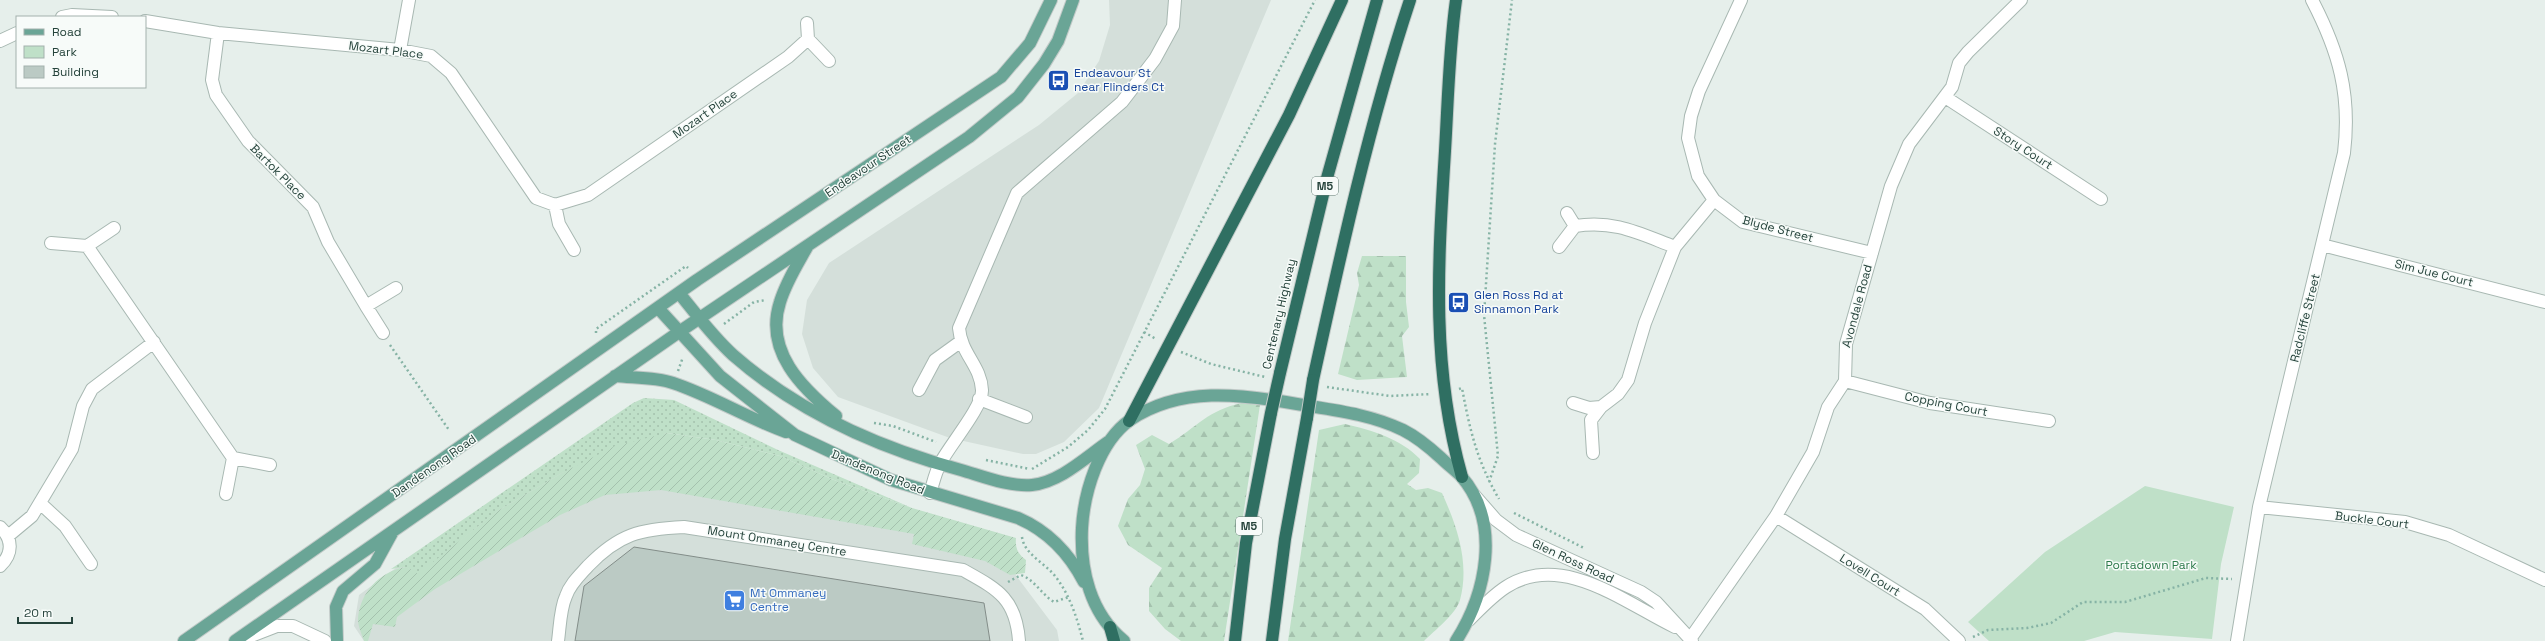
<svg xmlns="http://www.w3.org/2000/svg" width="2545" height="641" font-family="'Space Grotesk',sans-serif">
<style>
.built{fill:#d4dfda}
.grass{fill:url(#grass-dots)}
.forest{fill:url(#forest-firs)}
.park{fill:#bfe0c8}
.garden{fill:url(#garden-furrows)}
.building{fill:#bbcac4;stroke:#838d89}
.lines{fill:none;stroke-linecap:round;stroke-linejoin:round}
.minor-casing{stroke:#a8b8b2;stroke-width:14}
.major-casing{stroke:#c2cac8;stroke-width:14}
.highway-casing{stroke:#c2cac8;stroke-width:14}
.path{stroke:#86b3a5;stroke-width:2.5;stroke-dasharray:2 3;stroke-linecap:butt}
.minor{stroke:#fff;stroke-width:12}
.major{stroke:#6aa596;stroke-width:12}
.highway{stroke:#2f6f62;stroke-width:12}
.highway-bridge-casing{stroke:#c2cac8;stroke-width:14;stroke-linecap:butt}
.highway-bridge{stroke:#2f6f62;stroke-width:12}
.labels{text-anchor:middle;stroke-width:3;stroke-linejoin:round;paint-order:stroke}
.shield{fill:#f7fbf9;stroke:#637a73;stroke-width:1}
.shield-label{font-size:11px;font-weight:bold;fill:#24423a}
.street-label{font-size:12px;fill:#24423a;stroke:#f7fbf9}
.transit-label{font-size:12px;fill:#164399;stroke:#f7fbf9;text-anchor:start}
.park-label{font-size:12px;fill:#2d7a4b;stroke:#f7fbf9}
.shop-label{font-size:12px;fill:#366cbe;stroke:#f7fbf9;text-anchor:start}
</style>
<defs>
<pattern id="grass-dots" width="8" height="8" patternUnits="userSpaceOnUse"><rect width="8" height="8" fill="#bfe0c8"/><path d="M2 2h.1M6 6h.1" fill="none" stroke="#a4c1ad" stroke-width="1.8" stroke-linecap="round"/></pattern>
<pattern id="forest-firs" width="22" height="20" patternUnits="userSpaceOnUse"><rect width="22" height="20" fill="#bfe0c8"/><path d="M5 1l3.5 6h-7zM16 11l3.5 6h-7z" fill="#a4c1ad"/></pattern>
<pattern id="garden-furrows" width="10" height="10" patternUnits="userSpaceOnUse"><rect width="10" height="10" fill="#bfe0c8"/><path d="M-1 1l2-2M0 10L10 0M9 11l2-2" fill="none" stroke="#a4c1ad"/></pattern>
</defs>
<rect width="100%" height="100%" fill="#e6efeb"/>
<path class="built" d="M1109,0H1271L1099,408L1064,442L1036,454H1023L950,438L838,397L813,368L802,334L807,300L829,263L1039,125L1078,93L1099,61L1110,25Z
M592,434L996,549L1057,630L1059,641H364L354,626L359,595L437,538Z"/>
<path class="grass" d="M644,398L674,400L778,450L912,508L834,480L780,456L716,440L667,433L562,473L496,512L418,575L406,567L391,569L633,403Z"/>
<path class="forest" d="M1362,256H1406V302L1409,327L1402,336L1407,377L1357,380L1338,374L1359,285L1357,273Z
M1242,403L1260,405L1224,641H1181L1165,629L1149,611V588L1162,568L1128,545L1118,526L1128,499L1140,485L1145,469L1136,445L1152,435L1169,444C1197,427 1208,410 1242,403Z
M1345,424C1372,430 1401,439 1420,459L1419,473L1407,484L1416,490L1428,488L1442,493C1457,526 1470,563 1460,600C1456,614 1434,631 1424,641H1288L1319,430Z"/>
<path class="park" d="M2145,486L2234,507L2221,564L2212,639L2115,632L2084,641H1989L1968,622L2045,552Z"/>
<path class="garden" d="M667,433L716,440L780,456L834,480L912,508L1016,538C1015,548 1018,554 1026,560L1025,573L1010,575L985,561L912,544L914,534L661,490L605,495L560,515L435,589L397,617L395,627L373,624L368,641H364C362,635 358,626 358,620C359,593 380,571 406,567L418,574L496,512L562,473L615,446Z"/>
<path class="building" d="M634,547L984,603L990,641H575L584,586Z"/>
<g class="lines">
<defs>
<path id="minor" d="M1741,0L1699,91L1691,116L1688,138L1698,176L1714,200L1743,222L1872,253
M62,17L72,15L112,17
M145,21L218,33L400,50L431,56L451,73L536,198L555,205L588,195L788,57L808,39
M807,23L808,39L829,61
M218,33L212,80L216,95L248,141L313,207L328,242L366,306
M0,41L17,33
M400,50L409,0
M1945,97L2101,199
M555,205L559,224L574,250
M1567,213L1575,226
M51,243L87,246L114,228
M2322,245L2545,302
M87,246L233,458
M1559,247L1575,226C1615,220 1638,233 1675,247
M383,333L366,306L396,288
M1845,381L1930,403L2049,421
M919,390L935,360L960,342
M979,399L1026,417
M1573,403L1589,408L1601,407L1618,394L1628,380L1645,323L1675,247L1714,200
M1593,453L1591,420L1601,407
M930,493C933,484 935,473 940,464C948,447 983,407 982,390C981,366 961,354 959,328L1017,193L1122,102L1155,59L1173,26L1175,0
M226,494L233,458L270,465
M1475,496L1496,520L1516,535L1641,592L1656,602L1692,641
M40,503L65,526L91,564
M2259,507L2405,522L2449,535L2545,580
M1776,516L1925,609L1959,641
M0,527C13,539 13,554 0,566
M8,536L32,516L72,449L83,406L92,389L154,342
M1469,620C1481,608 1492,596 1506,587C1562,551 1625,603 1675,627
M1690,639L1776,516L1813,452L1828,407L1845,381L1846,344L1891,186L1909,144L1952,87L1959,63L1968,52L2021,0
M238,641L277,626H293L325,641
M558,641C560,627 560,609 566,596C570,584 580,575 588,566C619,534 640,529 684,527L963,570C997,589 1016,598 1019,641
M2237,641L2259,507L2344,153C2351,94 2339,52 2312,0"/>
<path id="major" d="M807,247C797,265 786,282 780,302C764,351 802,388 836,416
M679,293C696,314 713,337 733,355C797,411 879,448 961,470C982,476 1009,487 1032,485C1060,482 1085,458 1108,442
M658,308L720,376L795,435L891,480L1018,518C1048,531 1069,553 1084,582
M615,376C635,378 655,377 673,383C712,396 747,418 786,432
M184,641L697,280L1001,77L1030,43L1051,0
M235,641L679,332L969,137L1018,97L1044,64L1058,41L1073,0
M337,641L336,607L343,591L375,564L392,533
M1124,641C1090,613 1080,570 1082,528C1084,492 1099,442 1130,420C1180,386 1241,394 1297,404C1333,410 1370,414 1403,430C1417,437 1429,447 1441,458C1447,464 1455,470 1461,476C1502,523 1486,594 1456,641"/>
<path id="highway" d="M1456,0C1449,50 1448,101 1445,151C1438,264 1431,367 1462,477
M1280,373L1327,178L1377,0
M1313,380C1341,252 1369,124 1410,0
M1129,421L1289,115L1342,0
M1110,627L1114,641
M1235,641L1246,543L1271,413
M1272,641L1285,539L1307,418"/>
</defs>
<use href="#minor" class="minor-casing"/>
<use href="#major" class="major-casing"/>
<use href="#highway" class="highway-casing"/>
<path class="path" d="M724,324L754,302L766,300
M1144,332L1156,339
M596,333V329L686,266L688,268
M390,345L449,430
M1181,352L1211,364L1265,377
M678,371L683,357
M1327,387L1390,396L1431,394
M1459,389L1462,388C1470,431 1477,461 1499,499
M874,423L893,426L936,442
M986,460L1030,469
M1032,469L1068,447L1088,430L1105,409L1315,0
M1489,482L1498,456L1484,315L1495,144L1512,0
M1514,513L1584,548
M1022,537C1024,554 1045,563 1055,576C1070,595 1077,618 1083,641
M1008,582L1021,575C1035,580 1041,594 1054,602L1069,597
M1973,637L1988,630L2027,628L2051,623L2083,602H2125L2206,578L2232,579"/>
<use href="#minor" class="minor"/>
<use href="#major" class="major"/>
<use href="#highway" class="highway"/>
<defs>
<path id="highway-bridge" d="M1271,413L1280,373
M1307,418L1313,380"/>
</defs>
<use href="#highway-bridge" class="highway-bridge-casing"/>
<use href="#highway-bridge" class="highway-bridge"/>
</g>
<defs>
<symbol id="bus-square" viewBox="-11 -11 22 22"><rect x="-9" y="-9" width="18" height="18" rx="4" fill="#1a4fb4" stroke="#f7fbf9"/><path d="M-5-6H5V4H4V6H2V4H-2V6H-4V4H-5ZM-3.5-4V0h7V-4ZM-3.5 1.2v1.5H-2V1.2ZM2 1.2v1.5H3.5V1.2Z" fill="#fff"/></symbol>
<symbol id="supermarket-square" viewBox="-11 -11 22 22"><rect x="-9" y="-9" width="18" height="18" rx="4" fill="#3f7fe0" stroke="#f7fbf9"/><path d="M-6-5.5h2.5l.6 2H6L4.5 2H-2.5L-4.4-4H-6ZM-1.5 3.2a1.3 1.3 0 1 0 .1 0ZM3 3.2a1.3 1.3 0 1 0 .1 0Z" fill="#fff"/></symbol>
</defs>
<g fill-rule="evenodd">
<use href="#bus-square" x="1046" y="68" width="25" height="25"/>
<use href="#bus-square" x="1446" y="290" width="25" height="25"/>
<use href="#supermarket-square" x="722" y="588" width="25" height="25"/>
</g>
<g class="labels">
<g class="shield">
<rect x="1312" y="177" width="26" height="18" rx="3"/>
<rect x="1236" y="517" width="26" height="18" rx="3"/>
</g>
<g class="shield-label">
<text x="1325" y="190">M5</text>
<text x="1249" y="530">M5</text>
</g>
<g class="street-label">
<text transform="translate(386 50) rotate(7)" y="4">Mozart Place</text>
<text transform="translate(705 114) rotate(-35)" y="4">Mozart Place</text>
<text transform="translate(2023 148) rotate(33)" y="4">Story Court</text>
<text transform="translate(868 166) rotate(-34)" y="4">Endeavour Street</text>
<text transform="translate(278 172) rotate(45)" y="4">Bartok Place</text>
<text transform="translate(1778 229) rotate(15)" y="4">Blyde Street</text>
<text transform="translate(2434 273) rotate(14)" y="4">Sim Jue Court</text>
<text transform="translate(1857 306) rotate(-75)" y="4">Avondale Road</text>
<text transform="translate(1279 314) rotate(-77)" y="4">Centenary Highway</text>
<text transform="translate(2305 318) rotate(-76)" y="4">Radcliffe Street</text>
<text transform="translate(1946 404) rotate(11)" y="4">Copping Court</text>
<text transform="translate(434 466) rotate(-35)" y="4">Dandenong Road</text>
<text transform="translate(878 472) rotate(22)" y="4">Dandenong Road</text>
<text transform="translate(2372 520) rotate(7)" y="4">Buckle Court</text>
<text transform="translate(777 541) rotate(9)" y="4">Mount Ommaney Centre</text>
<text transform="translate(1573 561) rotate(25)" y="4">Glen Ross Road</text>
<text transform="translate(1870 575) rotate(32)" y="4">Lovell Court</text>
</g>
<g class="transit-label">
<text x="1074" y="77">Endeavour St<tspan x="1074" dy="14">near Flinders Ct</tspan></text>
<text x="1474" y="299">Glen Ross Rd at<tspan x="1474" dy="14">Sinnamon Park</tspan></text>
</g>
<g class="park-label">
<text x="2151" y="569">Portadown Park</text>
</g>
<g class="shop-label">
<text x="750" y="597">Mt Ommaney<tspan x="750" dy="14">Centre</tspan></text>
</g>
</g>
<rect x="16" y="16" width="130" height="72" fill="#f7fbf9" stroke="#a3b1ad"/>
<rect x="24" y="29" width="20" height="6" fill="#6aa596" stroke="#a3b1ad"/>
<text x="52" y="36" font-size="12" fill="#24423a">Road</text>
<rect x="24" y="46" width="20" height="12" fill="#bfe0c8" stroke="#a3b1ad"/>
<text x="52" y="56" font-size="12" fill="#24423a">Park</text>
<rect x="24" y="66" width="20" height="12" fill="#bbcac4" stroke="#a3b1ad"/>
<text x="52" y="76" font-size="12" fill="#24423a">Building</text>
<path d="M18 617v6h54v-6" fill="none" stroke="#24423a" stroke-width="2"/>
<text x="24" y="617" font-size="12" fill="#24423a" stroke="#f7fbf9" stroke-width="3" paint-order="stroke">20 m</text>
</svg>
